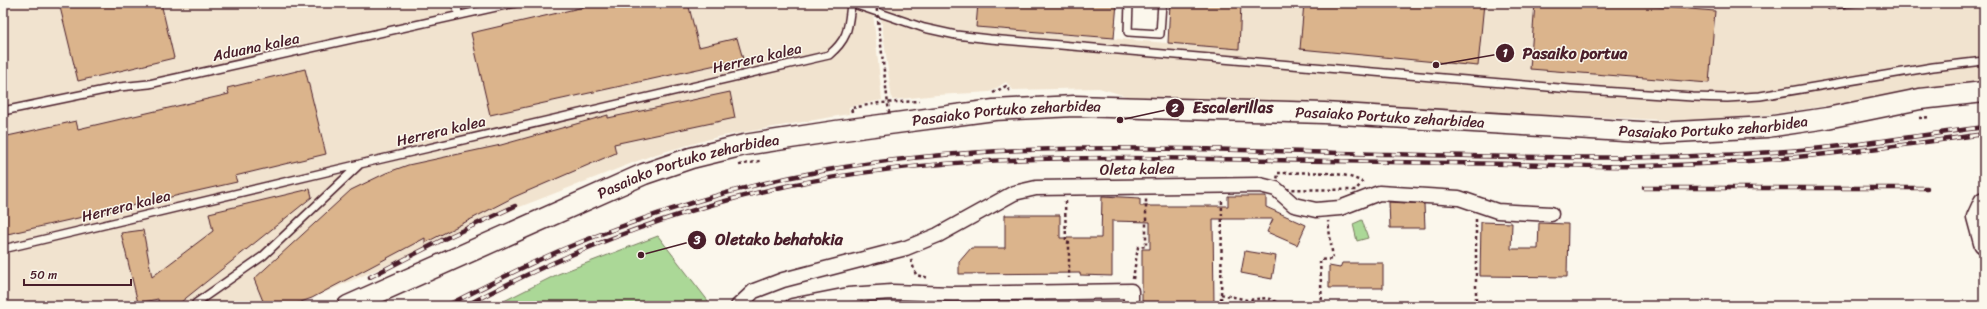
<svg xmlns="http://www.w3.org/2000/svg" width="1987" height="309" font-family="Sriracha,sans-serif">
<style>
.built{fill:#f1e3cf}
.green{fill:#abd897;stroke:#7a7c61}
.building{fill:#dbb48c;stroke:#4a1f2b}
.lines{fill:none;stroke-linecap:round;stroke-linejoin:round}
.lane-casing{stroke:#4a1f2b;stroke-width:10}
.street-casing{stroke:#4a1f2b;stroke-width:17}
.secondary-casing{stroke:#4a1f2b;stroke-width:23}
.path{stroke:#4a1f2b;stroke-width:2.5;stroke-dasharray:3 3;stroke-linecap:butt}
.lane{stroke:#fbf7ec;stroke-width:7}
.street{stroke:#fbf7ec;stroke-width:14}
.secondary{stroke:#fbf7ec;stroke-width:20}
.rail-casing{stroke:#4a1f2b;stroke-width:4.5}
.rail{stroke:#fbf7ec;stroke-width:3;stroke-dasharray:9;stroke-linecap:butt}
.path-bridge{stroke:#4a1f2b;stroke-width:2.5;stroke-dasharray:3 3;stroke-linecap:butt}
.labels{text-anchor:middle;stroke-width:3;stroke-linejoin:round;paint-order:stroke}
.street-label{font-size:15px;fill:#4a1f2b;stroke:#fbf7ec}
.leader{fill:none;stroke:#4a1f2b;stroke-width:1.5}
.callout-dot{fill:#4a1f2b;stroke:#fbf7ec;stroke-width:1.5}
.mark-label{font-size:12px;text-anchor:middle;font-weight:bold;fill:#fff}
.callout-label{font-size:16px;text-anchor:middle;font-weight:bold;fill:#4a1f2b;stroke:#fbf7ec;stroke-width:3;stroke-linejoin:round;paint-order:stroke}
</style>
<rect width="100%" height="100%" fill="#fbf7ec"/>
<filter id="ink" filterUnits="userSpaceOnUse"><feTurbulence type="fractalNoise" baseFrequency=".025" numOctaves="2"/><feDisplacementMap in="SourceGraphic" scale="8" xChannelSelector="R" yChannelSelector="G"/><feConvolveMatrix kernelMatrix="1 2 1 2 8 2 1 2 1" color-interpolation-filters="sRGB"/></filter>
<g filter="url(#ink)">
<path class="built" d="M3,3H872L882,100L849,107V114L717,137L653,155L517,208L312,298L265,306L263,301L247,306H3Z
M879,3H978L976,27L1239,49L1241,3H1984V82L1773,114L1691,121L1133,98L1099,88L1013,90L1006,82L990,92L937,95L892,100Z"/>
<path class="green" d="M1362,220L1368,238L1357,241L1353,224Z
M658,236L712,306H494L558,274Z"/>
<path class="building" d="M59,3H161L174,58L78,81Z
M601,3H688L699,47L737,38L743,59L490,115L471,33Z
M978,3H1117L1114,38L976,27Z
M1170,3H1241L1239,49L1168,43Z
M1304,3H1484L1478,66L1300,49Z
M1535,3H1611L1715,11L1709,83L1530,69Z
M305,69L326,154L235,176L237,182L3,235V137L76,121L78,129L229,94L227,88Z
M730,92L735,118L614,144L616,153L514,197L425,243V238L312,298L290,306H265L254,279L351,190L386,173L408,165L501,145L608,115V118Z
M310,189L312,197L176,306H159L158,299L138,303L121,233L143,230L152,277L213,231L209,213Z
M1102,196L1140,198V206H1228V196H1266V207L1306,225L1297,245L1267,232L1273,219H1213L1214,306H1142V249H1150V222L1112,221V276L1080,275V273L959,274V262L971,248H1005V215H1060V238H1101Z
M1389,202L1424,204L1425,228H1390Z
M1481,222L1512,223L1511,249H1538L1539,223L1568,224L1567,277L1480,276Z
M1245,251L1276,256L1272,279L1241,273Z
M1342,263H1383V288H1329V266L1340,268Z"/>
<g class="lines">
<defs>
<path id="lane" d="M457,3L458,15
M851,3L924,28L956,35L990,39L1571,89L1693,97L1727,98L1760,96L1933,67L1984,61
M1129,3L1128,32L1160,34L1162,3
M3,111L119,87L149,84L515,3
M3,249L360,164L829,55C849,38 848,28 851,4L849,3
M196,303L263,256L360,164"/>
<path id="street" d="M738,306L754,291L783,280L906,248L938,235L1014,193L1036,188L1260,185L1276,189L1294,205L1316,210L1340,208L1379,193L1459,198L1497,211L1551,214
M792,306L848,295L892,292L953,294L1131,291V306"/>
<g id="secondary">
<path d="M1984,202L1977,217L1984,243"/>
<path id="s1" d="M348,306L644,174L691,158L744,145L836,131L994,110L1074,106L1324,113L1658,133L1767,127L1827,118L1920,99L1984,92"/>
</g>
</defs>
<use href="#lane" class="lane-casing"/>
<use href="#street" class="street-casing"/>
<use href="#secondary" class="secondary-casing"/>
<path class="path" d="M993,93L1006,86L1011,93
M852,112L851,108L880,103L919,101
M1919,118L1930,117
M739,165L760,161
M1278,173C1304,173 1339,169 1362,182L1356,190L1276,189Z
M1065,201L1066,242L1069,243V278
M911,260L916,275L929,278
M1133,279L1138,247L1146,246V199
M1221,294L1247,300L1267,298L1285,306
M1221,306L1222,198
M1322,306L1320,260L1333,259L1328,221
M1476,306V219"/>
<use href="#lane" class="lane"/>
<use href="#street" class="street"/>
<use href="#secondary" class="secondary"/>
<defs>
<path id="rail" d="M1829,8L1871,3
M1644,188H1927
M370,277L444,239L515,206
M446,306C486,286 525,265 566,248C649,214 734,187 822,171C1008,137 1200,150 1388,154C1516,157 1645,161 1773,152C1844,148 1914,136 1984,127
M465,306C567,251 678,209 791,185C929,157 1069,156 1209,159C1310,160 1411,163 1512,164C1556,165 1600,167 1644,166C1758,164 1871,150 1984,134"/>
</defs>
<use href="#rail" class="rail-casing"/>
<use href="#rail" class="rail"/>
<path class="path-bridge" d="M876,3L889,113"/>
</g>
</g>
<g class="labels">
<g class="street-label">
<text transform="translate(256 47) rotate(-12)" y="5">Aduana kalea</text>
<text transform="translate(757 58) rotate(-13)" y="5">Herrera kalea</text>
<text dy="5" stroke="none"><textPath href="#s1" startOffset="693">Pasaiako Portuko zeharbidea</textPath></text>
<text dy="5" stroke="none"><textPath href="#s1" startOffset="1077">Pasaiako Portuko zeharbidea</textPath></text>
<text dy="5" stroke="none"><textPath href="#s1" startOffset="1401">Pasaiako Portuko zeharbidea</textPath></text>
<text transform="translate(441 131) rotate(-13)" y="5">Herrera kalea</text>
<text dy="5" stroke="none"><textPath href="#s1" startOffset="369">Pasaiako Portuko zeharbidea</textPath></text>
<text transform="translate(1137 169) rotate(-1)" y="5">Oleta kalea</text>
<text transform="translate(126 206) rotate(-14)" y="5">Herrera kalea</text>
</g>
</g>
<path class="leader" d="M1436 65L1505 53M1120 120L1175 108M641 255L697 240"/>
<g class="callout-dot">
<circle cx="1436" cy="65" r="4"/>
<circle cx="1120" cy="120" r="4"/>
<circle cx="641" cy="255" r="4"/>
<circle cx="1505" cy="53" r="10"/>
<circle cx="1175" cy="108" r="10"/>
<circle cx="697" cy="240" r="10"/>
</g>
<g class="mark-label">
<text x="1505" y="57">1</text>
<text x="1175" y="112">2</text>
<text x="697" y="244">3</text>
</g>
<g class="callout-label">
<text x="1575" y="59">Pasaiko portua</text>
<text x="1233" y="113">Escalerillas</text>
<text x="779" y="245">Oletako behatokia</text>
</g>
<rect width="1987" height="309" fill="none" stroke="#fbf7ec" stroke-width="16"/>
<rect x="8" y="8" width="1971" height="293" fill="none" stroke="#4a1f2b" stroke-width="1.5" filter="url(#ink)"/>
<path d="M24 279v6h107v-6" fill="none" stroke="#4a1f2b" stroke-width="2"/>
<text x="30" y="279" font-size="12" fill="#4a1f2b" stroke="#fbf7ec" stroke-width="3" paint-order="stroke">50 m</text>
</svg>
